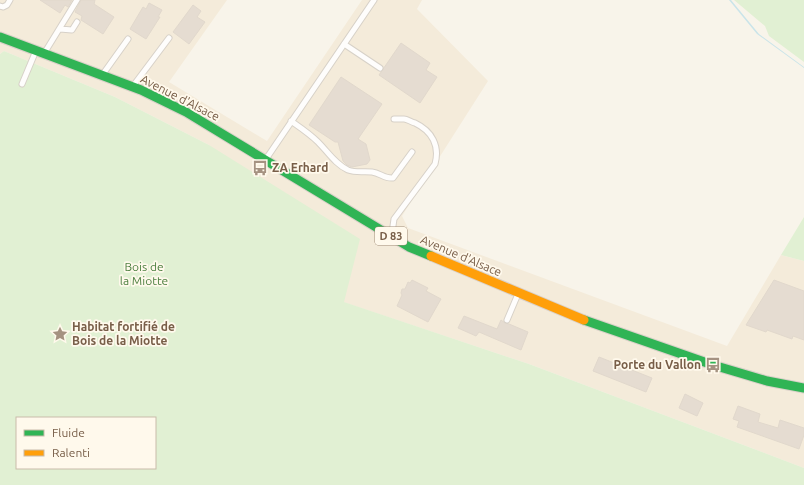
<svg xmlns="http://www.w3.org/2000/svg" width="804" height="485" font-family="Ubuntu,sans-serif">
<style>
.residential{fill:#f4ebda}
.green{fill:#e1f0d3;fill-rule:evenodd}
.water{fill:#cae4e9}
.building{fill:#e5dcd1;stroke:#e1d8cc}
.lines{fill:none;stroke-linecap:round;stroke-linejoin:round}
.lane-casing{stroke:#d7d1c8;stroke-width:7}
.fast-casing{stroke:#dad1c9;stroke-width:11}
.slow-casing{stroke:#dad1c9;stroke-width:11}
.lane{stroke:#fefdfc;stroke-width:5}
.fast{stroke:#30b455;stroke-width:9}
.slow{stroke:#ff9f0a;stroke-width:9}
.labels{text-anchor:middle;stroke-width:3.5;stroke-linejoin:round;paint-order:stroke}
.shield{fill:#fff9ec;stroke:#a08c79;stroke-width:1}
.shield-label{font-size:11px;font-weight:bold;fill:#785e48}
.street-label{font-size:12px;fill:#785e48;stroke:#fff9ec}
.poi-label{font-size:12px;font-weight:bold;fill:#785e48;stroke:#fff9ec;text-anchor:start}
.park-label{font-size:12px;fill:#4c7f3f;stroke:#fff9ec}
</style>
<rect width="100%" height="100%" fill="#f8f4ea"/>
<path class="residential" d="M0,0H227L169,82L267,141L362,0H422L417,9L488,81L402,216L408,228L727,346L781,255L804,261V468L529,364L343,302L209,145L115,97L4,51L0,54Z"/>
<path class="green" d="M734,0H804V62L769,36L765,26Z
M4,51L115,97L209,145L360,239L344,302L529,364L804,468V485H0V54ZM17,418H155V468H17Z
M804,217V261L781,255Z"/>
<path class="water" d="M729,0H731L759,34L804,67V68L757,34Z"/>
<path class="building" d="M40,0H72L68,7L65,5L60,13Z
M81,0H95L94,4L114,17L103,34L81,20L82,16L75,12Z
M149,3L162,10L158,17H160L146,39L130,29L143,7L146,9Z
M193,5L201,11L197,17L205,22L189,44L173,32Z
M401,43L430,63L426,70L437,77L420,103L379,75Z
M341,77L382,104L358,139L366,144L370,160L367,164L352,167L347,165L343,161L338,142H335L309,125Z
M412,280L428,288L426,291L441,299L428,322L397,306L402,295L401,293L402,289H405L408,282L410,283Z
M774,280L804,291V340L793,336L792,339L767,330L766,332L746,325Z
M464,316L497,329L501,320L505,323L509,324L528,332L521,350L479,332L476,336L458,328Z
M599,357L652,378L646,392L593,371Z
M685,394L703,403L697,416L679,408Z
M738,406L760,414L758,422L778,428L780,420L804,428V435L799,449L737,427L739,421L733,419Z"/>
<g class="lines">
<defs>
<path id="lane" d="M0,6L3,7L7,5L10,0
M60,29L72,30L77,22
M344,44L380,68
M45,52L77,0
M103,74L128,39
M22,84L35,53
M133,86L169,38
M291,121C301,128 310,134 318,142C328,152 335,164 348,170C356,173 364,171 372,172C380,173 385,179 393,178L412,152
M266,159L374,0
M392,233L394,219L435,164C440,146 432,131 415,123C411,122 407,119 404,119C400,119 397,119 394,119
M507,320L518,294"/>
<path id="fast" d="M0,37L141,90L186,112L409,247L431,256
M584,320L713,365L767,381L804,388"/>
<path id="slow" d="M431,256L584,320"/>
</defs>
<use href="#lane" class="lane-casing"/>
<use href="#fast" class="fast-casing"/>
<use href="#slow" class="slow-casing"/>
<use href="#lane" class="lane"/>
<use href="#fast" class="fast"/>
<use href="#slow" class="slow"/>
</g>
<defs>
<symbol id="bus-bare" viewBox="-9 -9 18 18"><path d="M-5-6H5V4H4V6H2V4H-2V6H-4V4H-5ZM-3.5-4V0h7V-4ZM-3.5 1.2v1.5H-2V1.2ZM2 1.2v1.5H3.5V1.2Z" fill="#a59281" stroke="#fff9ec" stroke-width="2.5" paint-order="stroke"/></symbol>
<symbol id="sight-bare" viewBox="-9 -9 18 18"><path d="M0-6L1.8-2.2L6-1.7L2.9 1.2L3.7 5.4L0 3.3L-3.7 5.4L-2.9 1.2L-6-1.7L-1.8-2.2Z" fill="#a59281" stroke="#fff9ec" stroke-width="2.5" paint-order="stroke"/></symbol>
</defs>
<g fill-rule="evenodd">
<use href="#bus-bare" x="249" y="157" width="22" height="22"/>
<use href="#sight-bare" x="49" y="323" width="22" height="22"/>
<use href="#bus-bare" x="702" y="354" width="22" height="22"/>
</g>
<g class="labels">
<rect class="shield" x="375" y="227" width="32" height="18" rx="3"/>
<g class="shield-label">
<text x="391" y="240">D 83</text>
</g>
<g class="street-label">
<text transform="translate(180 98) rotate(27)" y="4">Avenue d'Alsace</text>
<text transform="translate(461 256) rotate(23)" y="4">Avenue d'Alsace</text>
</g>
<g class="poi-label">
<text x="272" y="172">ZA Erhard</text>
<text x="72" y="331">Habitat fortifié de<tspan x="72" dy="14">Bois de la Miotte</tspan></text>
<text x="701" y="369" text-anchor="end">Porte du Vallon</text>
</g>
<g class="park-label">
<text x="144" y="271">Bois de<tspan x="144" dy="14">la Miotte</tspan></text>
</g>
</g>
<rect x="16" y="417" width="140" height="52" fill="#fff9ec" stroke="#c9bbaa"/>
<rect x="24" y="430" width="20" height="6" fill="#30b455" stroke="#c9bbaa"/>
<text x="52" y="437" font-size="12" fill="#785e48">Fluide</text>
<rect x="24" y="450" width="20" height="6" fill="#ff9f0a" stroke="#c9bbaa"/>
<text x="52" y="457" font-size="12" fill="#785e48">Ralenti</text>
</svg>
